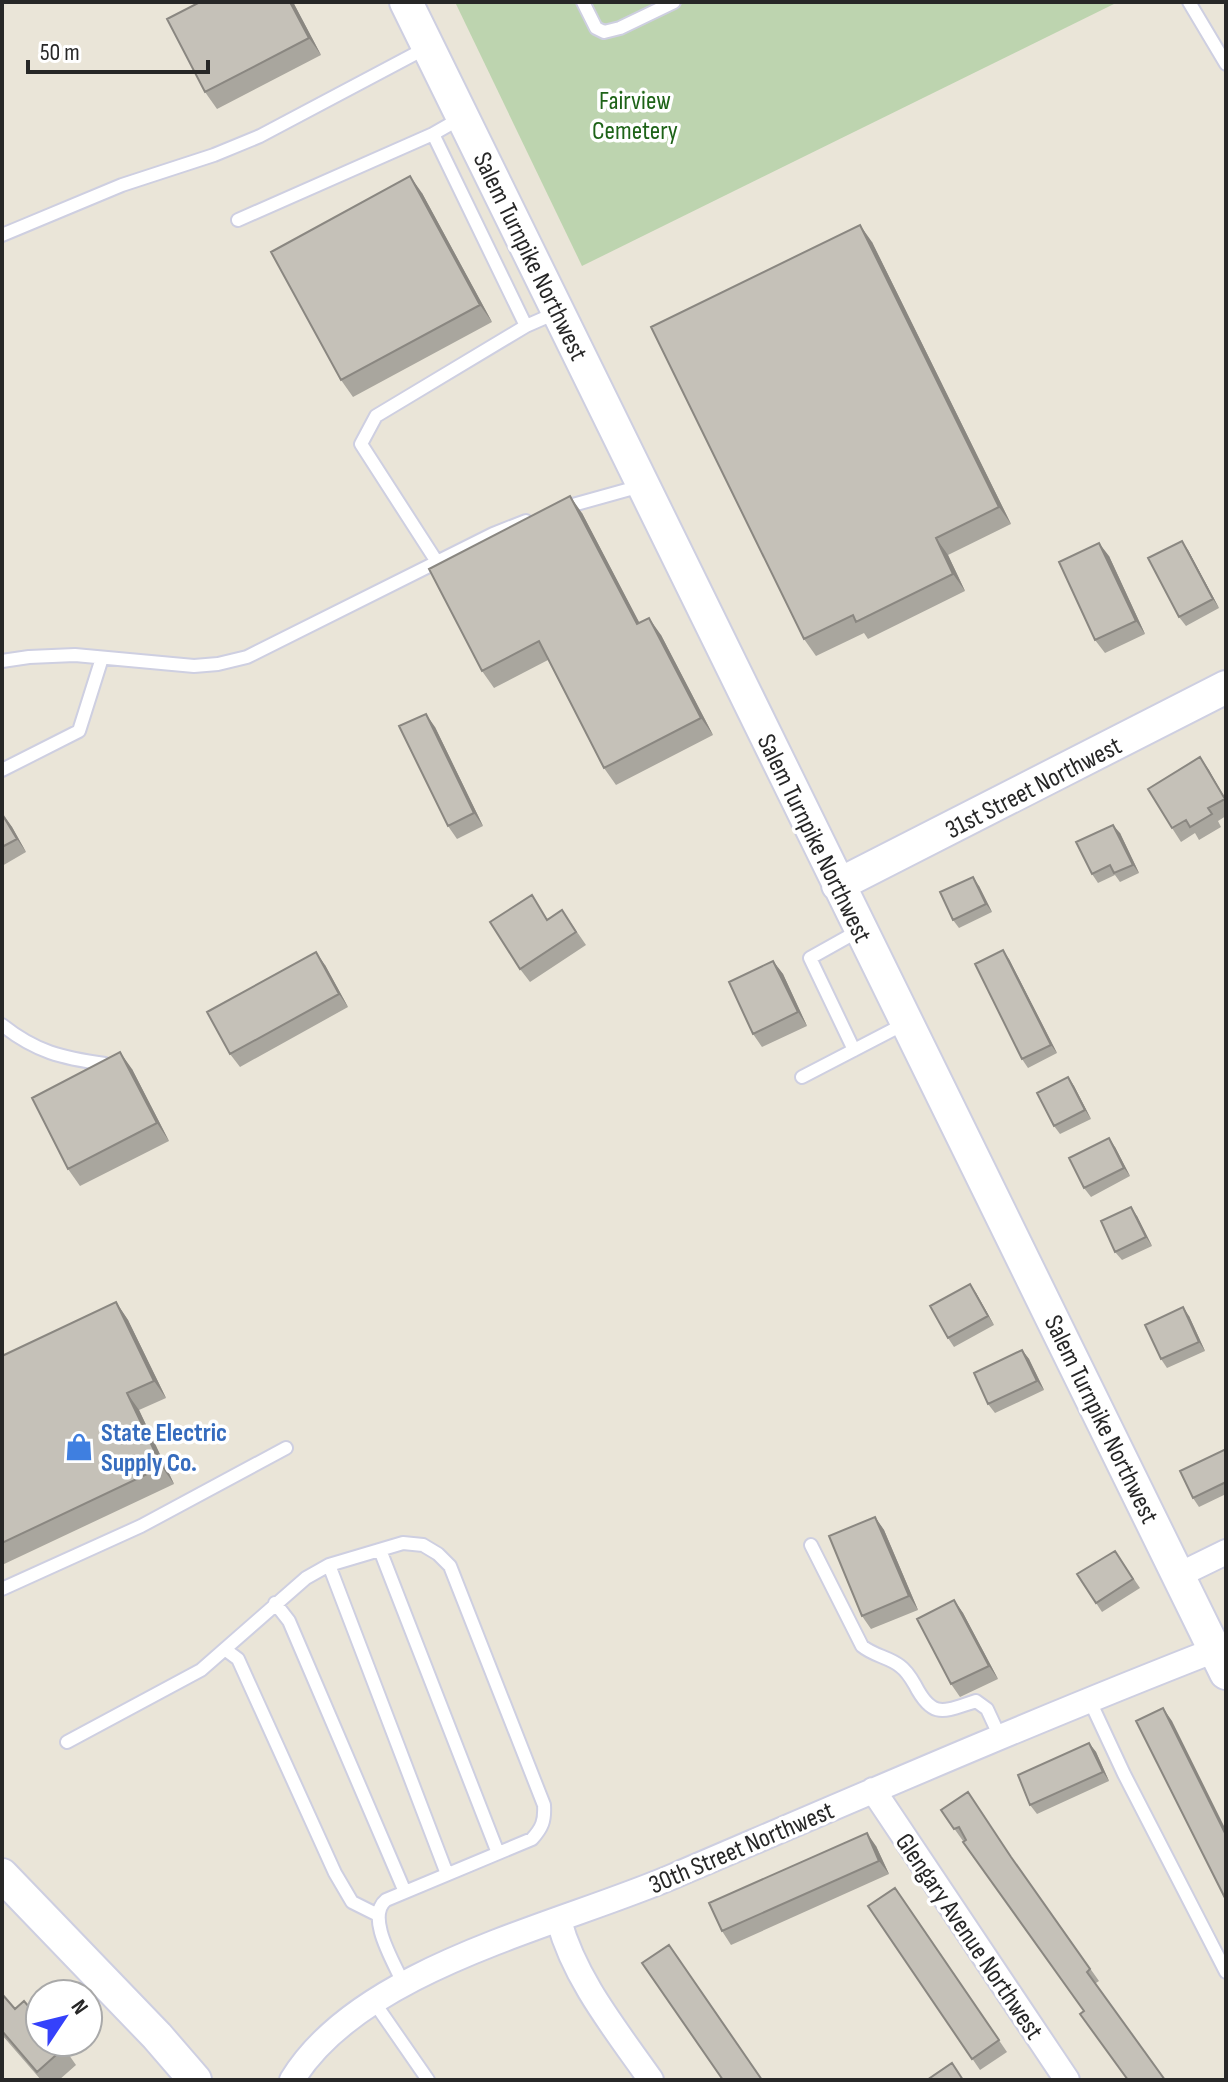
<svg xmlns="http://www.w3.org/2000/svg" width="1228" height="2082" font-family="'Sofia Sans Condensed',sans-serif">
<style>
.cemetery{fill:#bdd4af}
.lines{fill:none;stroke-linecap:round;stroke-linejoin:round}
.lane-casing{stroke:#cecfe1;stroke-width:16}
.street-casing{stroke:#cecfe1;stroke-width:28}
.secondary-casing{stroke:#cecfe1;stroke-width:36}
.lane{stroke:#fff;stroke-width:12}
.street{stroke:#fff;stroke-width:24}
.secondary{stroke:#fff;stroke-width:32}
.wall{fill:#a9a69e}
.shaded-wall{fill:#8a8781}
.building{fill:#c5c1b8;stroke:#8a8781;stroke-width:2}
.labels{text-anchor:middle;stroke-width:7;stroke-linejoin:round;paint-order:stroke}
.park-label{font-size:26px;fill:#1e6318;stroke:#fff}
.street-label{font-size:26px;fill:#272727;stroke:#fff}
.shop-label{font-size:26px;font-weight:bold;fill:#366cbe;stroke:#fff;text-anchor:start}
</style>
<rect width="100%" height="100%" fill="#eae5d8"/>
<path class="cemetery" d="M455,2H1118L582,266Z"/>
<g class="lines">
<defs>
<path id="lane" d="M583,2L596,28L604,32L620,28L674,2
M1189,2L1226,64
M238,220L433,134
M2,235L122,185L214,155L260,136L426,48
M526,326L558,312
M562,508L641,486
M437,562L361,444L376,416L526,326L433,134L461,118
M2,661L29,657L75,655L194,666L218,664L247,657L493,534L526,521
M2,770L79,731L102,658
M860,930L810,958L854,1050L906,1023
M2,1025C36,1052 62,1058 105,1064
M802,1077L854,1050
M811,1545L862,1646C874,1656 889,1657 900,1666C907,1671 911,1678 915,1685C933,1720 944,1711 976,1701L987,1709L1000,1737
M380,1550L498,1853
M329,1565L447,1874
M2,1589L141,1526L286,1448
M275,1603L289,1621L405,1892
M226,1650L238,1659L335,1873L352,1902L376,1914
M1089,1699L1124,1774L1226,1972
M67,1742L201,1670L306,1578L329,1565L403,1543L423,1545L438,1554L450,1566L544,1805C545,1821 542,1828 532,1839L386,1900C365,1917 395,1964 404,1985
M374,2002L428,2080"/>
<path id="street" d="M1179,1575L1226,1552
M873,1790L1067,2080
M559,1921C575,1980 616,2030 651,2080
M292,2080C360,1968 558,1926 674,1876C854,1799 1033,1721 1215,1650"/>
<path id="secondary" d="M406,2L1226,1673
M838,885L1226,687
M2,1875L157,2036L195,2080"/>
</defs>
<use href="#lane" class="lane-casing"/>
<use href="#street" class="street-casing"/>
<use href="#secondary" class="secondary-casing"/>
<use href="#lane" class="lane"/>
<use href="#street" class="street"/>
<use href="#secondary" class="secondary"/>
</g>
<path class="wall" d="M200,2H293L321,55L217,109L205,92Z
M422,193L492,322L353,397L341,380Z
M872,242L1011,524L948,555L965,591L868,639L864,633L816,656L804,639Z
M582,513L639,623L661,635L713,735L616,785L604,768L548,660L494,688L482,671Z
M1188,550L1219,608L1186,626L1179,617Z
M1109,556L1145,634L1105,653L1095,640Z
M435,727L483,826L457,839L448,826Z
M1200,757L1226,799V816L1218,821L1221,827L1199,840L1195,833L1181,842L1172,828Z
M2,814L12,827L26,852L2,866Z
M1120,833L1139,873L1120,882L1115,875L1098,883L1092,874Z
M979,886L992,912L959,928L953,920Z
M562,910L586,945L530,982L520,969L548,919Z
M1009,959L1057,1053L1028,1068L1022,1059Z
M773,961L783,974L807,1026L762,1047L753,1034Z
M325,965L348,1007L240,1067L230,1054Z
M132,1069L169,1141L80,1186L68,1169Z
M1068,1077L1074,1086L1091,1119L1060,1134L1054,1126Z
M1115,1147L1130,1176L1091,1197L1084,1188Z
M1137,1216L1152,1246L1122,1260L1115,1252Z
M976,1293L994,1325L954,1347L948,1338Z
M116,1302L128,1320L166,1398L139,1410L174,1484L2,1565V1356Z
M1189,1316L1205,1351L1167,1368L1161,1359Z
M1022,1350L1029,1359L1044,1390L995,1413L988,1404Z
M1226,1449V1494L1199,1507L1193,1498Z
M875,1517L884,1530L918,1610L871,1629L862,1616Z
M1115,1551L1140,1588L1102,1612L1077,1574Z
M954,1600L963,1613L998,1679L960,1697L951,1684Z
M1089,1743L1096,1752L1109,1781L1037,1814L1030,1805Z
M941,1810L1018,1867L1099,1981L1096,1983L1084,2011L966,1840L963,1841Z
M876,1846L889,1874L731,1945L722,1931Z
M895,1888L1007,2052L980,2070L868,1906Z
M2,1994L15,2009L64,2048L76,2065L59,2080H41L2,2035Z"/>
<path class="shaded-wall" d="M290,2H293L321,55L309,38Z
M410,176L422,193L492,322L480,305Z
M860,225L872,242L1011,524L999,507Z
M570,496L582,513L649,641L637,624Z
M936,538L948,555L965,591L953,574Z
M1182,541L1188,550L1219,608L1213,599Z
M1099,543L1109,556L1145,634L1136,621Z
M649,618L661,635L713,735L701,718Z
M426,714L435,727L483,826L474,813Z
M1200,757L1209,770L1226,801Z
M3,814L12,827L26,852L17,839Z
M1113,825L1120,833L1139,873L1133,865Z
M973,877L979,886L992,912L986,904Z
M1003,950L1009,959L1057,1053L1051,1045Z
M316,952L325,965L348,1007L339,994Z
M773,961L783,974L807,1026L798,1012Z
M120,1052L132,1069L169,1141L157,1123Z
M1068,1077L1074,1086L1091,1119L1085,1110Z
M1109,1138L1115,1147L1130,1176L1124,1168Z
M1131,1207L1137,1216L1152,1246L1146,1237Z
M970,1284L976,1293L994,1325L988,1316Z
M116,1302L128,1320L166,1398L154,1381Z
M1183,1307L1189,1316L1205,1351L1199,1342Z
M1022,1350L1029,1359L1044,1390L1037,1381Z
M127,1393L139,1410L174,1484L162,1467Z
M875,1517L884,1530L918,1610L909,1596Z
M954,1600L963,1613L998,1679L989,1666Z
M1163,1708L1172,1721L1226,1830V1835Z
M1089,1743L1096,1752L1109,1781L1103,1772Z
M867,1833L876,1846L889,1874L879,1861Z"/>
<path class="building" d="M200,2H290L309,38L205,92L167,19Z
M410,176L480,305L341,380L271,252Z
M860,225L999,507L936,538L953,574L856,622L853,615L804,639L651,327Z
M570,496L637,624L649,618L701,718L604,768L539,641L482,671L429,569Z
M1182,541L1213,599L1179,617L1148,558Z
M1099,543L1136,621L1095,640L1059,562Z
M426,714L474,813L448,826L399,726Z
M1200,757L1225,799L1208,808L1212,814L1190,827L1186,820L1172,828L1148,789Z
M2,814L17,839L2,847Z
M1113,825L1133,865L1114,873L1110,865L1092,874L1076,842Z
M973,877L986,904L953,920L940,892Z
M532,895L547,920L562,910L576,932L520,969L490,922Z
M1003,950L1051,1045L1022,1059L975,964Z
M316,952L339,994L230,1054L207,1012Z
M773,961L798,1012L753,1034L729,982Z
M120,1052L157,1123L68,1169L32,1098Z
M1068,1077L1085,1110L1054,1126L1037,1093Z
M1109,1138L1124,1168L1084,1188L1069,1158Z
M1131,1207L1146,1237L1115,1252L1101,1221Z
M970,1284L988,1316L948,1338L930,1306Z
M116,1302L154,1381L127,1393L162,1467L2,1543V1356Z
M1183,1307L1199,1342L1161,1359L1145,1325Z
M1022,1350L1037,1381L988,1404L974,1373Z
M1226,1449V1482L1193,1498L1180,1471Z
M875,1517L909,1596L862,1616L829,1536Z
M1115,1551L1133,1579L1096,1603L1077,1574Z
M954,1600L989,1666L951,1684L917,1619Z
M1163,1708L1226,1835V1900L1136,1721Z
M1089,1743L1103,1772L1030,1805L1018,1775Z
M968,1792L1011,1857L1090,1969L1087,1972L1165,2080H1128L1080,2014L1084,2011L963,1842L966,1840L959,1827L954,1829L941,1810Z
M867,1833L879,1861L722,1931L709,1903Z
M895,1888L999,2040L972,2059L868,1906Z
M669,1945L762,2080H723L642,1963Z
M2,1994L15,2009L24,2001L40,2020V2042H59L64,2048L37,2072L2,2031Z
M952,2063L963,2080H927Z"/>
<defs>
<symbol id="shop-bare" viewBox="-9 -9 18 18"><path d="M-5-2.5h2.3a2.7 3.5 0 0 1 5.4 0H5L5.5 6h-11ZM-1.5-2.5h3a1.5 2.3 0 0 0-3 0Z" fill="#3f7fe0" stroke="#fff" stroke-width="2.5" paint-order="stroke"/></symbol>
</defs>
<g fill-rule="evenodd">
<use href="#shop-bare" x="59" y="1427" width="40" height="40"/>
</g>
<g class="labels">
<g class="park-label">
<text x="635" y="109">Fairview<tspan x="635" dy="30">Cemetery</tspan></text>
</g>
<g class="street-label">
<text transform="translate(531 256) rotate(64)" y="9">Salem Turnpike Northwest</text>
<text transform="translate(1033 787) rotate(-27)" y="9">31st Street Northwest</text>
<text transform="translate(815 838) rotate(64)" y="9">Salem Turnpike Northwest</text>
<text transform="translate(1102 1419) rotate(64)" y="9">Salem Turnpike Northwest</text>
<text transform="translate(741 1847) rotate(-23)" y="9">30th Street Northwest</text>
<text transform="translate(970 1936) rotate(56)" y="9">Glengary Avenue Northwest</text>
</g>
<g class="shop-label">
<text x="101" y="1441">State Electric<tspan x="101" dy="30">Supply Co.</tspan></text>
</g>
</g>
<rect width="1228" height="2082" fill="none" stroke="#272727" stroke-width="8"/>
<g transform="translate(64 2018) rotate(55)"><circle r="38" fill="#ffffff" stroke="#a9a9a9" stroke-width="2"/>
<path d="M0-6L14 30L0 20L-14 30Z" fill="#3541fb"/>
<text y="-12" font-size="22" font-weight="bold" text-anchor="middle" fill="#272727">N</text>
</g>
<path d="M28 60v12h180v-12" fill="none" stroke="#272727" stroke-width="4"/>
<text x="40" y="60" font-size="24" fill="#272727" stroke="#ffffff" stroke-width="6" paint-order="stroke">50 m</text>
</svg>
